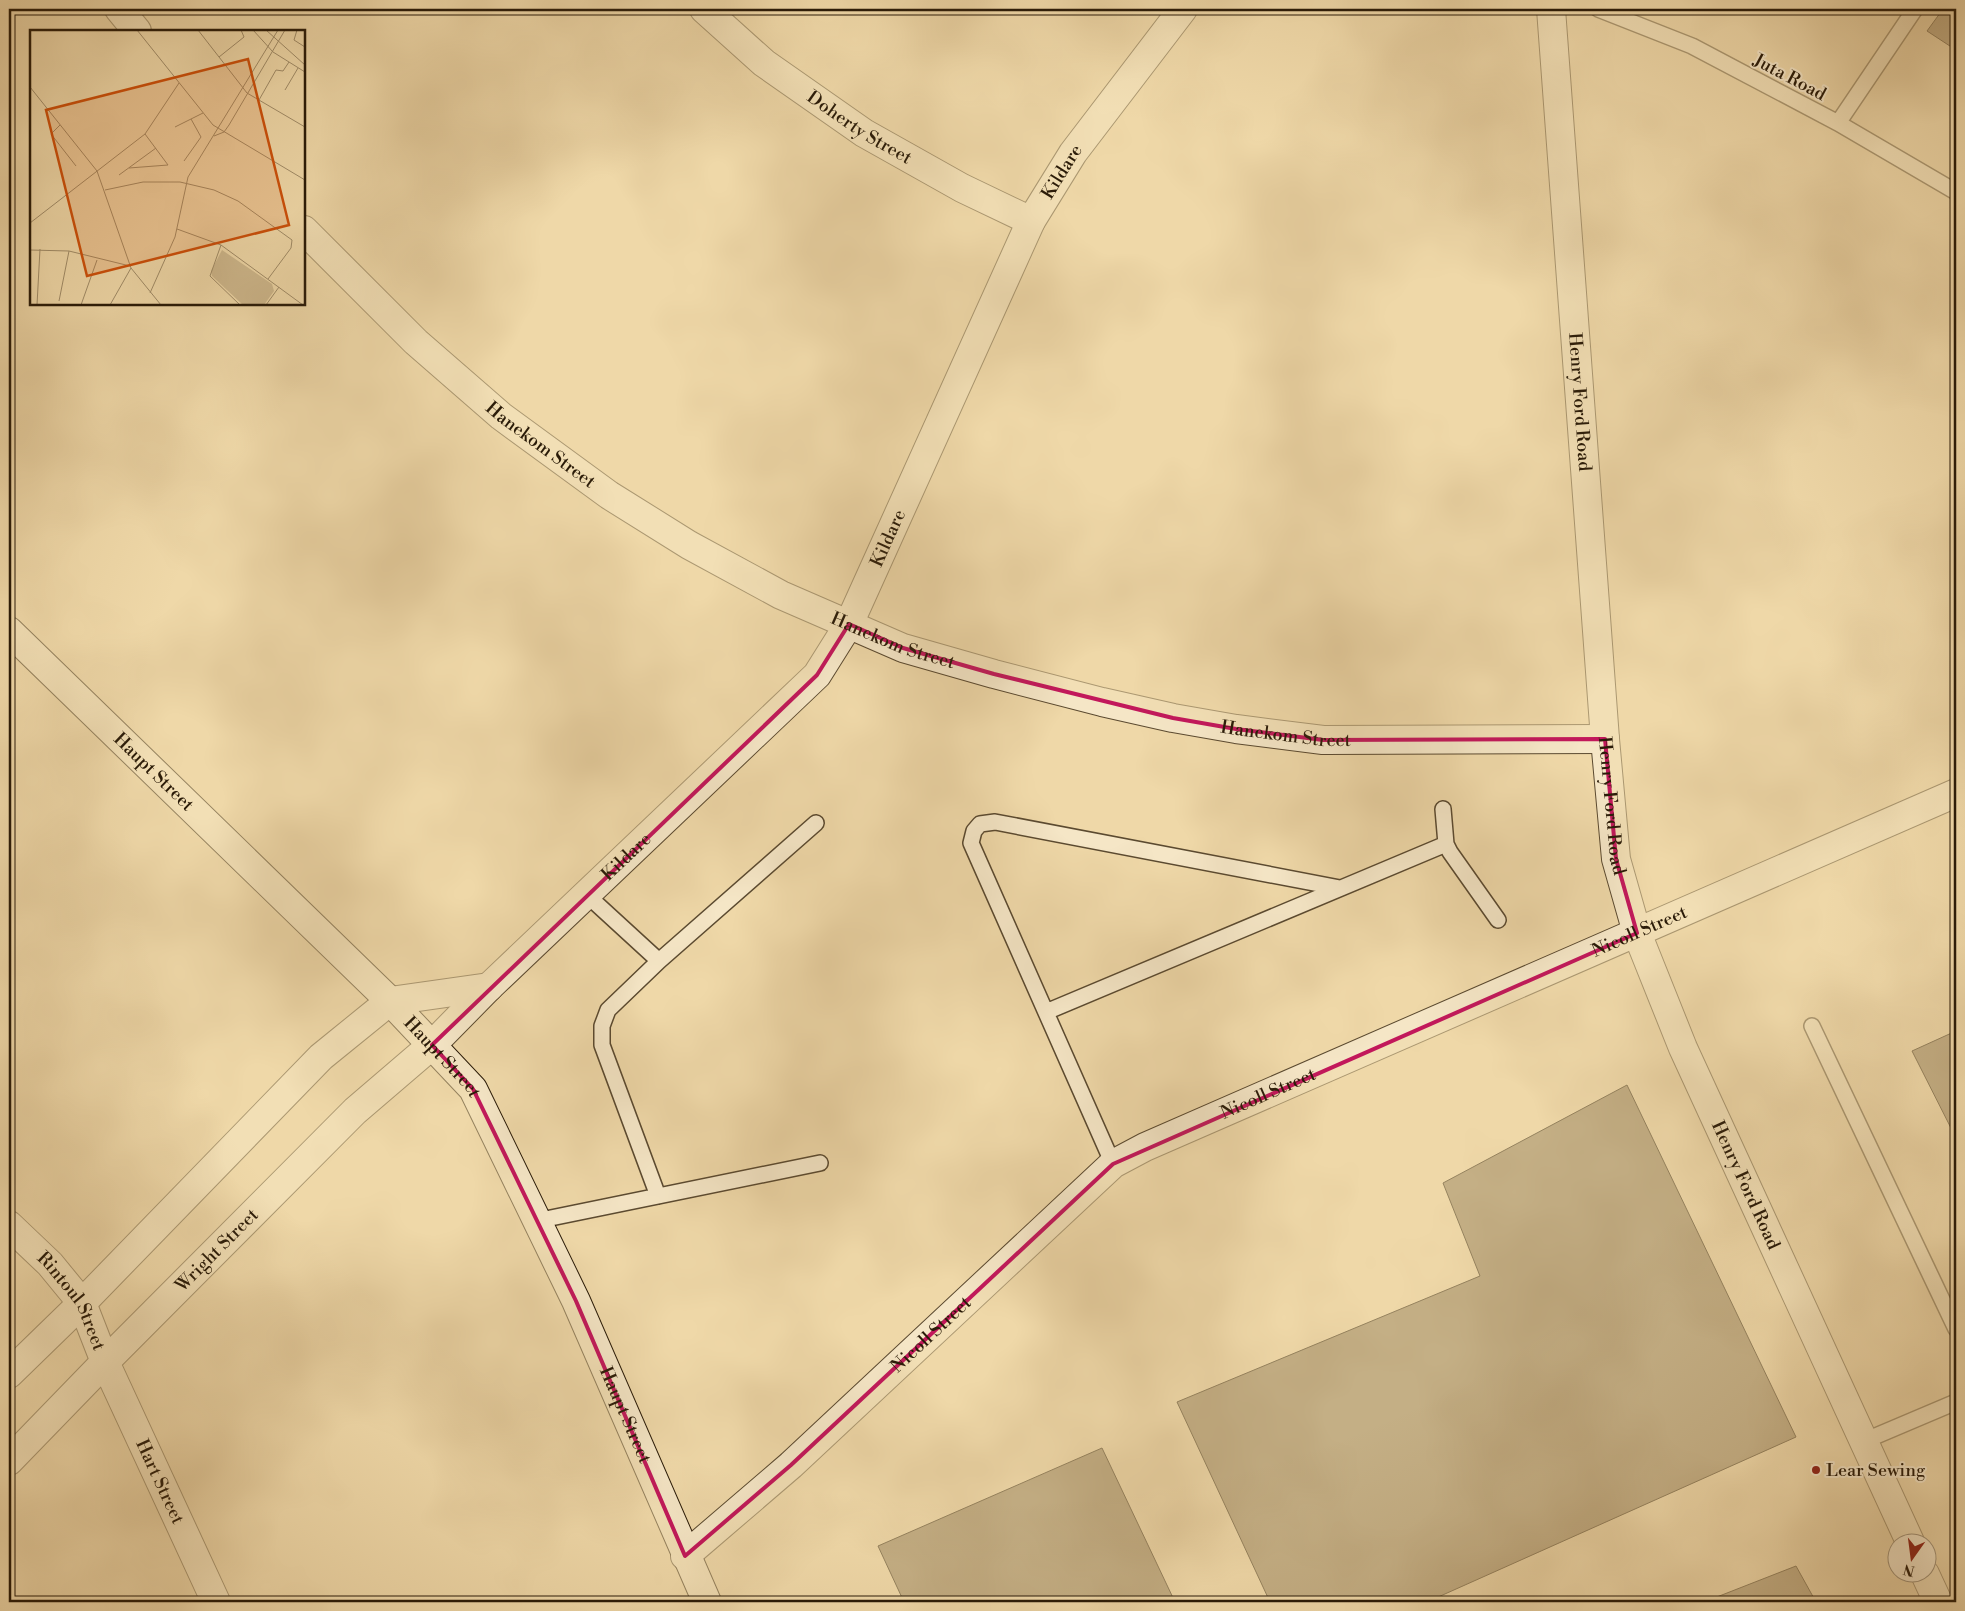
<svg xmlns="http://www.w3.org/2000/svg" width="1965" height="1611" font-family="'Libre Bodoni',serif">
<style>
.building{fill:#907d5b;stroke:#2a1b08}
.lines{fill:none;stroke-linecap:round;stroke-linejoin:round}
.lane-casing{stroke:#5b4a30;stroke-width:18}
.street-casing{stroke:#5b4a30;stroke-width:30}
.secondary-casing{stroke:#2a1b08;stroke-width:30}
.lane{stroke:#f5e6c6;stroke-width:15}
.street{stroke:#f5e6c6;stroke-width:28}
.secondary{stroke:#f5e6c6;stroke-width:28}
.marked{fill:none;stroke:#c2185b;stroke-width:4;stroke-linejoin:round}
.poi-dot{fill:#8f2418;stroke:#f5e6c6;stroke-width:2}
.labels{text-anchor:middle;stroke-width:4;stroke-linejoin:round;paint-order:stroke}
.street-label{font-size:18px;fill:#2a1b08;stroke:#f5e6c6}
.poi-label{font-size:18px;fill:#2a1b08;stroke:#f5e6c6;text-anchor:start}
.inset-road{fill:none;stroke:#a08c68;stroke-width:1}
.view{fill:#cc500b;fill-opacity:0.15;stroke:#cc500b;stroke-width:2.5}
.inset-edge{fill:none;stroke:#2a1b08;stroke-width:2.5}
</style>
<rect width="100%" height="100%" fill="#efd8a8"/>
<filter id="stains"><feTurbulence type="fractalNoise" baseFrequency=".004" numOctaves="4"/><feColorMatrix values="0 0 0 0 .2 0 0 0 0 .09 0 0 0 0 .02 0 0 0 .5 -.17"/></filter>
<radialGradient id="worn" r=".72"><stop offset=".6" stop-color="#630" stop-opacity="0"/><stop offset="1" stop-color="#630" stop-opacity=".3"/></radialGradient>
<path class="building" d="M1943,9H1956V50L1927,31Z
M1956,1031V1138L1912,1051Z
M1627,1085L1796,1437L1427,1602H1270L1177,1402L1480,1276L1443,1183Z
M1102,1448L1175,1602H904L878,1546Z
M1796,1566L1816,1602H1704Z"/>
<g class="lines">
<defs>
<path id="lane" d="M1598,9L1692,46L1838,123L1956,192
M1838,123L1915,9
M1443,809L1446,844L1450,852L1498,920
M587,895L659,961
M1046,1012L1446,844
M1812,1026L1956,1329
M1113,1164L971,843L974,831L980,824L995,822L1340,888
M658,1196L602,1045V1026L608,1010L659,961L816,823
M536,1221L820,1163
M1864,1441L1956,1402"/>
<g id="street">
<path d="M119,9L137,31"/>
<path id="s1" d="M704,9L764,63L864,133L962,188L1031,221"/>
<path id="s2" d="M1551,9L1605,739L1616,859L1637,933L1683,1048L1911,1544"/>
<path id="s3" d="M304,230L416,342L501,416L609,495L689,545L781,595L903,648L994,674L1102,702L1173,718L1236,729L1323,740L1605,739"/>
<path id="s4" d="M9,1225L50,1264L82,1303L105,1362L216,1602"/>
<path d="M9,1374L82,1303L321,1057L390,1001L489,987"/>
<path id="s5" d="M9,1461L105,1362L355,1111L432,1045L489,987L817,675L849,624L1031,221L1073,153L1183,9"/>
<path id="s6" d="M685,1556L791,1465L1113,1164L1145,1147L1956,793"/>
<path d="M1925,1574L1938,1602"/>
</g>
<g id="secondary">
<path id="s7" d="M9,631L390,1001L473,1089L576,1301L707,1602"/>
</g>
</defs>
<use href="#lane" class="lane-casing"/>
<use href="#street" class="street-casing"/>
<use href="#secondary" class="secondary-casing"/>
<use href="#lane" class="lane"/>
<use href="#street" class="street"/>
<use href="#secondary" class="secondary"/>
</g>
<path d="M0 0H1965V1611H0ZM849,624L903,648L994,674L1173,718L1236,729L1323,740L1605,739L1616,859L1637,933L1113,1164L791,1465L685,1556L576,1301L473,1089L432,1045L817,675Z" fill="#efd8a8" fill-opacity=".55" fill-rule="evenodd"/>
<path class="marked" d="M849,624L903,648L994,674L1173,718L1236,729L1323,740L1605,739L1616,859L1637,933L1113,1164L791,1465L685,1556L576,1301L473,1089L432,1045L817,675Z"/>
<circle class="poi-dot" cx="1816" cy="1470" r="5"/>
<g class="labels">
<g class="street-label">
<text transform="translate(1790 77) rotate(28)" y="6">Juta Road</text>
<text dy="6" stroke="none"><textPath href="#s1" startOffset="196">Doherty Street</textPath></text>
<text dy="6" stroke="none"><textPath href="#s5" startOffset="1688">Kildare</textPath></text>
<text dy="6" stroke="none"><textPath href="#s2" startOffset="394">Henry Ford Road</textPath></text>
<text dy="6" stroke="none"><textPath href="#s3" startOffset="320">Hanekom Street</textPath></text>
<text dy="6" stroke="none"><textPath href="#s5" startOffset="1282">Kildare</textPath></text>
<text dy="6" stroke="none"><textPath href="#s3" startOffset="725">Hanekom Street</textPath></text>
<text dy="6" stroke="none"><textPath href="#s3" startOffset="1130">Hanekom Street</textPath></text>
<text dy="6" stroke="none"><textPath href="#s7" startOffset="202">Haupt Street</textPath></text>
<text dy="6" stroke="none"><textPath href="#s2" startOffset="799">Henry Ford Road</textPath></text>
<text dy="6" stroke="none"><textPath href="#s5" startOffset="864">Kildare</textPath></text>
<text dy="6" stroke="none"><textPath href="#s6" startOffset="1156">Nicoll Street</textPath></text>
<text dy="6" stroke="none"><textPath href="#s7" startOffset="608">Haupt Street</textPath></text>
<text dy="6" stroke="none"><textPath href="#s6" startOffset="751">Nicoll Street</textPath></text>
<text dy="6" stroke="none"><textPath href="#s2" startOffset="1204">Henry Ford Road</textPath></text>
<text dy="6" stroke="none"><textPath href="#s5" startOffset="296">Wright Street</textPath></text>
<text dy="6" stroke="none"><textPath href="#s4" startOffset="100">Rintoul Street</textPath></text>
<text dy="6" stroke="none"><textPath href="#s6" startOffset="331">Nicoll Street</textPath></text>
<text dy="6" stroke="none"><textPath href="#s7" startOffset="1012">Haupt Street</textPath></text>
<text dy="6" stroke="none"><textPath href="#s4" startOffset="302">Hart Street</textPath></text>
</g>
<g class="poi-label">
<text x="1826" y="1476">Lear Sewing</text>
</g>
</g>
<g transform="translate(30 30)">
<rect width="275" height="275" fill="#efd8a8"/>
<path d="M192,220L242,254L244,261L234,275H213L182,246L181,241Z" fill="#ceb88d"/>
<path class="inset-road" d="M107,0L183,95L275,150M168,0L217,63L275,97M223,0L243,22L275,42M236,0L275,35M267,0L264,10L275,17M189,27L214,7L211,0M0,57L67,141L101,238L131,275M255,60L268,38M229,70L246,40L253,41L259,32M30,95L21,104L46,136M145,97L173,83M184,106L194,102L199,95L255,0M154,131L171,107L161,89M99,138L138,135L115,104M89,145L126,118M75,160L113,152H150L184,160L208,171L262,210L261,218L238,249M0,193L115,104L149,53M147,199L191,215L273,275M191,215L180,246L210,275M0,220L39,221L100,236M120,263L145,207L158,147L248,0M29,271L39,221M7,275L10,219M51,275L67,230M80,275L101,238M236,275L249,257"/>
<path class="view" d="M218,29L259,195L57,246L16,80Z"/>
<rect width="275" height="275" class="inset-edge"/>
</g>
<rect width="1965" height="1611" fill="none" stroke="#efd8a8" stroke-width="30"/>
<rect x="10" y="10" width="1945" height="1591" fill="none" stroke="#2a1b08" stroke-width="2.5"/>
<rect x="15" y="15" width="1935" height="1581" fill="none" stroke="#2a1b08"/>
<g transform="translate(1912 1558) rotate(194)"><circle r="24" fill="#f5e6c6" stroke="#a4957a"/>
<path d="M0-4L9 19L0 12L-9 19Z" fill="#8f2418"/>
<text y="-8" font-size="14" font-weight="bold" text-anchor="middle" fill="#2a1b08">N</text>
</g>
<rect width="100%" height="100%" filter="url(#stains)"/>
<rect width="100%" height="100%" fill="url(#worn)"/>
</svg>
